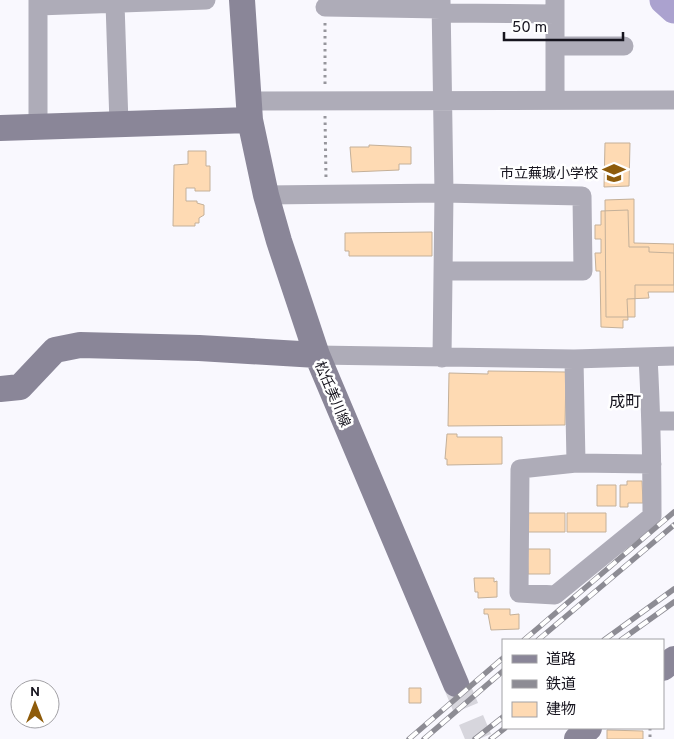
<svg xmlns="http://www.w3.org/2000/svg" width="674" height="739" font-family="Overpass,'Noto Sans JP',sans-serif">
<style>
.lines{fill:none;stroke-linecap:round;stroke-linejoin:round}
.river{stroke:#aba2cf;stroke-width:29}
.building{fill:#fedab3;stroke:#c4b099}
.secondary-tunnel{stroke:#d7d6dd;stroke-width:26;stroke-dasharray:26 13;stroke-linecap:butt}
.path{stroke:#96959c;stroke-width:3;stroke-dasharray:2.5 4;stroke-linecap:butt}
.street{stroke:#aeacb8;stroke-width:19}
.secondary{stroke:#8a8698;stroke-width:26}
.rail-casing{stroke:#8d8c94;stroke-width:5.5}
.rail{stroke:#fff;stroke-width:4;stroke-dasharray:11;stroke-linecap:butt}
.labels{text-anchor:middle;stroke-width:5;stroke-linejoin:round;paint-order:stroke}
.poi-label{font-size:14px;fill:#17151f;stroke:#fff;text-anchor:end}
.street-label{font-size:14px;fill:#17151f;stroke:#fff}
.quarter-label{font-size:16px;fill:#17151f;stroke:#fff}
</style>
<rect width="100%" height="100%" fill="#f9f8fe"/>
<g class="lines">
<path class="river" d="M664,0L674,9"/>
</g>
<path class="building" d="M605,143H630L629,186L604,187Z
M369,145L411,147V164H399V170L352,172L350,147H369Z
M188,151H206V166H210V191H195V188H186V201H197V203L204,205V215L199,218V223H195V226H173L174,165L188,164Z
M634,199V243L674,244V285H635V317H606L605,200Z
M628,210L629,247H649V252L674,253V292H648L649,298L627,299L628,320H623V328L601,327L600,271H596L595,253H601V239H595V225H601V211Z
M432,232V256H349V251H345V233Z
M488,371L566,372L565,425L448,426L449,373L488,374Z
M447,434H457V437H502V464L447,465V459H445Z
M627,481H642L643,503H628V507H620V485H627Z
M597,485H616V506H597Z
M526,513H565V532H526Z
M567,513H606V532H567Z
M527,549H550V574H528Z
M474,578H494V582L497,581V597L478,598V592H475Z
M484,609H510V615L519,614V629L491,630L488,614H484Z
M409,688H421V703H409Z
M607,730L643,731V739H607Z"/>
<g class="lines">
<path class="secondary-tunnel" d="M456,684L479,739"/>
<path class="path" d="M325,23V84
M325,116L326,179
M650,728V739"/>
<path class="street" d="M38,0V6L206,0
M441,0L444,193L442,358
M555,0V100
M115,3L119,124
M38,6V127
M325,7L441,9
M441,13L555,14
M555,46H624
M249,101L674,100
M266,195L444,193L582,196L583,271H443
M317,355L574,359L674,356
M648,357C651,410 652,463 652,516L555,595L519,593L520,469L576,463L652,464
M574,359L576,463
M652,421H674"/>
<path class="secondary" d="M242,0L250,120L266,195L279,241L317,355L456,684
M0,128L250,120
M0,389L20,387L55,350L80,345L199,348L317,355
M663,668L674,659
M577,739L589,728"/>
<defs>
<path id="rail" d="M524,640L674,512
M538,640L674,525
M604,640L674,589
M621,640L674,602
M409,739L503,658
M424,739L503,671
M475,739L503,717
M491,739L505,728"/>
</defs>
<use href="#rail" class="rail-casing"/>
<use href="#rail" class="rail"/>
</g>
<defs>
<symbol id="school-bare" viewBox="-9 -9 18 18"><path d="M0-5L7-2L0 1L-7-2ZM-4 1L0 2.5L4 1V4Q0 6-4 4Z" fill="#8e5b0a" stroke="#fff" stroke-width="2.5" paint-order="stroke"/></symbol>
</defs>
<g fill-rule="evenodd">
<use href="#school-bare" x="598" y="157" width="32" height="32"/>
</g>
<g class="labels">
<g class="poi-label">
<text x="598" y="178">市立蕪城小学校</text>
</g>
<g class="street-label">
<text transform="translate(333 394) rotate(67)" y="5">松任美川線</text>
</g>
<g class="quarter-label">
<text x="625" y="407">成町</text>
</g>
</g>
<rect x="502" y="639" width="162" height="90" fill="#ffffff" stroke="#a2a1a5"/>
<rect x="512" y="655" width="25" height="8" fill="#8a8698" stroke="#a2a1a5"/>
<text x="546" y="664" font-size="15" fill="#17151f">道路</text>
<rect x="512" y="680" width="25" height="8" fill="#8d8c94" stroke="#a2a1a5"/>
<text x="546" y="689" font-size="15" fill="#17151f">鉄道</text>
<rect x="512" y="702" width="25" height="15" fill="#fedab3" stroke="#a2a1a5"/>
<text x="546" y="714" font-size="15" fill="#17151f">建物</text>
<g transform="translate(35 704)"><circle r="24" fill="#ffffff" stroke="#a2a1a5"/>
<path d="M0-4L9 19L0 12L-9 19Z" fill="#8e5b0a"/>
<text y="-8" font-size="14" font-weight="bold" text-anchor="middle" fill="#17151f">N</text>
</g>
<path d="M504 32v8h119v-8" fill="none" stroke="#17151f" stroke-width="2.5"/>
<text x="512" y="32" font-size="15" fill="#17151f" stroke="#ffffff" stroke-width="4" paint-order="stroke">50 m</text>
</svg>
